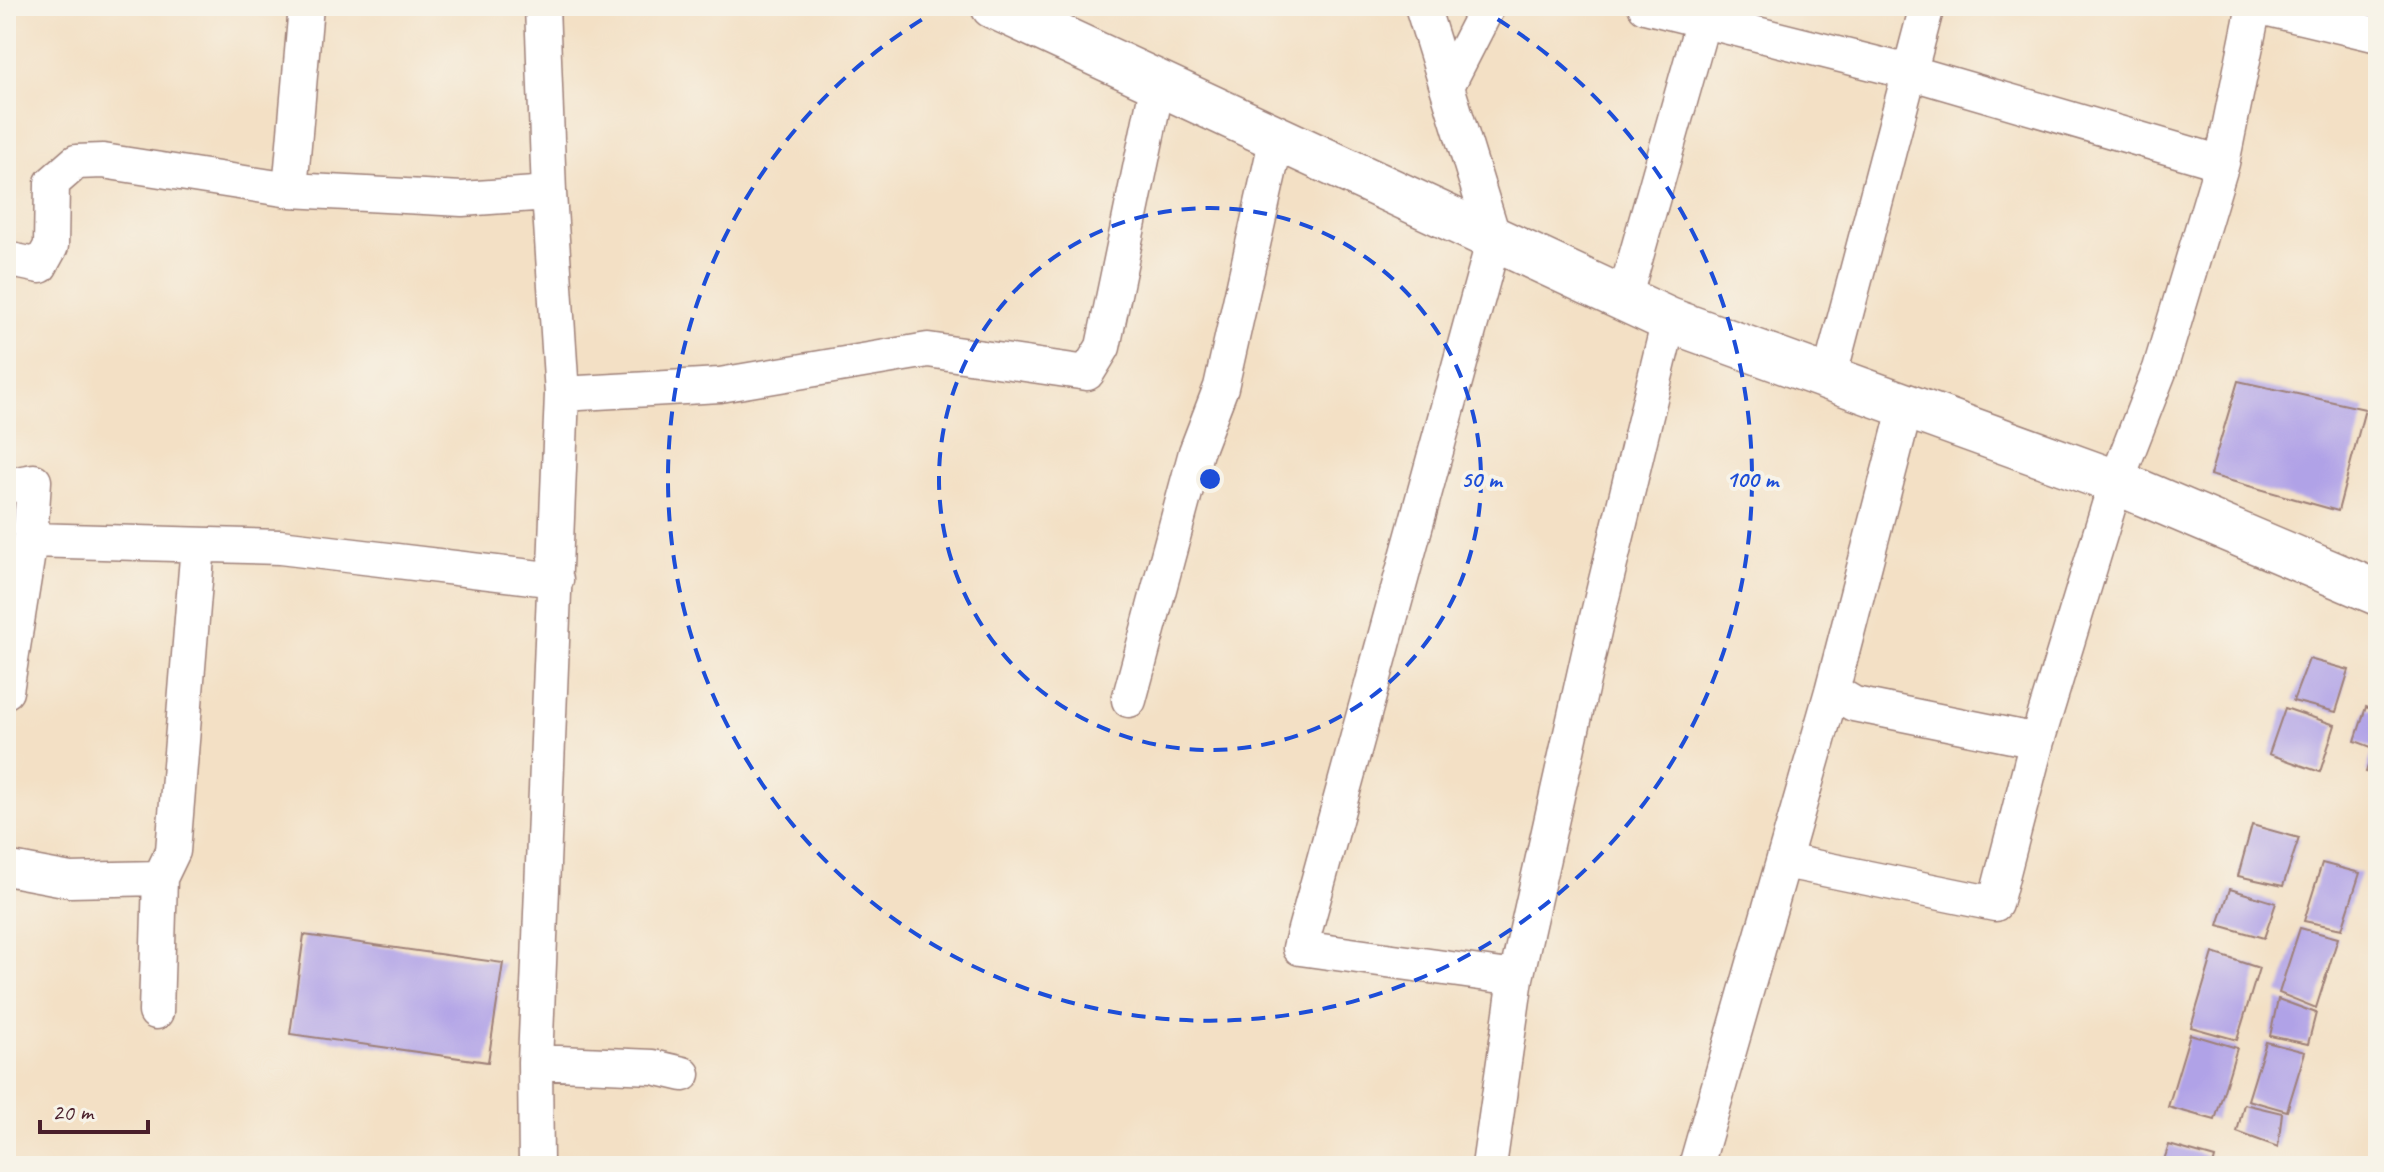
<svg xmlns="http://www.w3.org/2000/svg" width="2384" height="1172" font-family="Caveat,sans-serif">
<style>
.building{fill:#b0a2e7}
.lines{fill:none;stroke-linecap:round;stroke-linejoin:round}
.minor-casing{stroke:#9e8078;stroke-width:37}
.secondary-casing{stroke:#9e8078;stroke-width:47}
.minor{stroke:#fff;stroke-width:34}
.secondary{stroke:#fff;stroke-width:44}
.ring{fill:none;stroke:#1d4ed8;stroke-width:4;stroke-dasharray:14 10}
.centre{fill:#1d4ed8;stroke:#f7f3e8;stroke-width:4}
.ring-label{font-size:24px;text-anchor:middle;font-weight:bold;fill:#1d4ed8;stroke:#f7f3e8;stroke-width:8;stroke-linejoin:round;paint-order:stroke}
</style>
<rect width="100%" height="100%" fill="#f7f3e8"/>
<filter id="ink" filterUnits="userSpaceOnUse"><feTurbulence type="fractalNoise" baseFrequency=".0125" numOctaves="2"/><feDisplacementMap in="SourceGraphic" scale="16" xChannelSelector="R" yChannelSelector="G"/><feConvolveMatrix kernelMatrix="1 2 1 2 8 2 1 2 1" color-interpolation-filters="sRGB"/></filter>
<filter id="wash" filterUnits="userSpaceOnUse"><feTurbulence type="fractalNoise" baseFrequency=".006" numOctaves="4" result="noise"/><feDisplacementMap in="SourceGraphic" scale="32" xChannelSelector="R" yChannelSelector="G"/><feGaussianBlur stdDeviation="1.8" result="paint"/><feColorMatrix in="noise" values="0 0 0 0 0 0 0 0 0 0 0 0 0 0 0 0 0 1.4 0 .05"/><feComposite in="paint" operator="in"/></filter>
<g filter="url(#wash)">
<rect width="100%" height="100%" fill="#f3e0c5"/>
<g id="blocks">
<path class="building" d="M2238,381L2365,409L2338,511L2210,475Z
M2309,659L2349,670L2336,712L2293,701Z
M2366,707L2378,712V775L2366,772L2374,748L2355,741Z
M2285,708L2335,725L2320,772L2269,754Z
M2252,825L2299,838L2283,886L2238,876Z
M2322,863L2360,873L2342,929L2304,921Z
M2230,889L2276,903L2264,938L2218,925Z
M2300,928L2338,938L2316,1008L2279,993Z
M304,935L503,963L488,1062L290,1034Z
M2213,953L2259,968L2237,1040L2191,1027Z
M2278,999L2316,1013L2308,1044L2270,1036Z
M2190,1034L2237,1048L2215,1120L2168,1107Z
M2266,1042L2305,1052L2287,1111L2248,1100Z
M2244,1104L2282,1113L2278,1147L2237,1132Z
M2169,1145L2215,1158L2213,1166H2162Z"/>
</g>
</g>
<g filter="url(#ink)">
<use href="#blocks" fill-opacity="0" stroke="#9e8078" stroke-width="2"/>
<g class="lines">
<defs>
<path id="minor" d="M1422,6L1494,239L1300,948L1516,978
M1645,6L1909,72L2222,163
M2256,6L2378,35
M1447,86L1488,6
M290,190L306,6
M6,259L40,266L51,246L52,183L76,162L103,161L290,190L462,199L549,193
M1624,299L1707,6
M1829,378L1927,6
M562,394L720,385L928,350L1087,373L1103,347L1158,82
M6,486L34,481L30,540L280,547L556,580
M6,691L30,540
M1832,691L1854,704L2037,741
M1129,700L1196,452L1221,387L1277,137
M1785,861L1995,904L2037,741L2116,482L2160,369L2222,163L2254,6
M6,868L70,880L160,878
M156,1012L160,878L173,851L198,545
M535,1062L653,1067L683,1074
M536,1166L535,1062L562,394L549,193L542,6
M1489,1166L1516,978L1596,622L1669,320
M1696,1166L1832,691L1906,406"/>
<path id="secondary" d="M993,6L1669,320L2116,482L2378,593"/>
</defs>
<use href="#minor" class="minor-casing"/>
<use href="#secondary" class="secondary-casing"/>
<use href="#minor" class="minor"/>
<use href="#secondary" class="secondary"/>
</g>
</g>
<g class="ring">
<circle cx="1210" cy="479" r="271"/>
<path d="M1477 7A542 542 0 1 1 943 7"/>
</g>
<circle cx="1210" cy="479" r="12" class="centre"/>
<g class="ring-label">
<text x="1481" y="487">50 m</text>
<text x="1752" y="487">100 m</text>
</g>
<rect width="2384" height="1172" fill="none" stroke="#f7f3e8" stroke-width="32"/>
<path d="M40 1120v12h108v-12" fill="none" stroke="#4a1f2b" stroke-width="4"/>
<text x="52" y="1120" font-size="24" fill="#4a1f2b" stroke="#f7f3e8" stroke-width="6" paint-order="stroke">20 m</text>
</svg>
